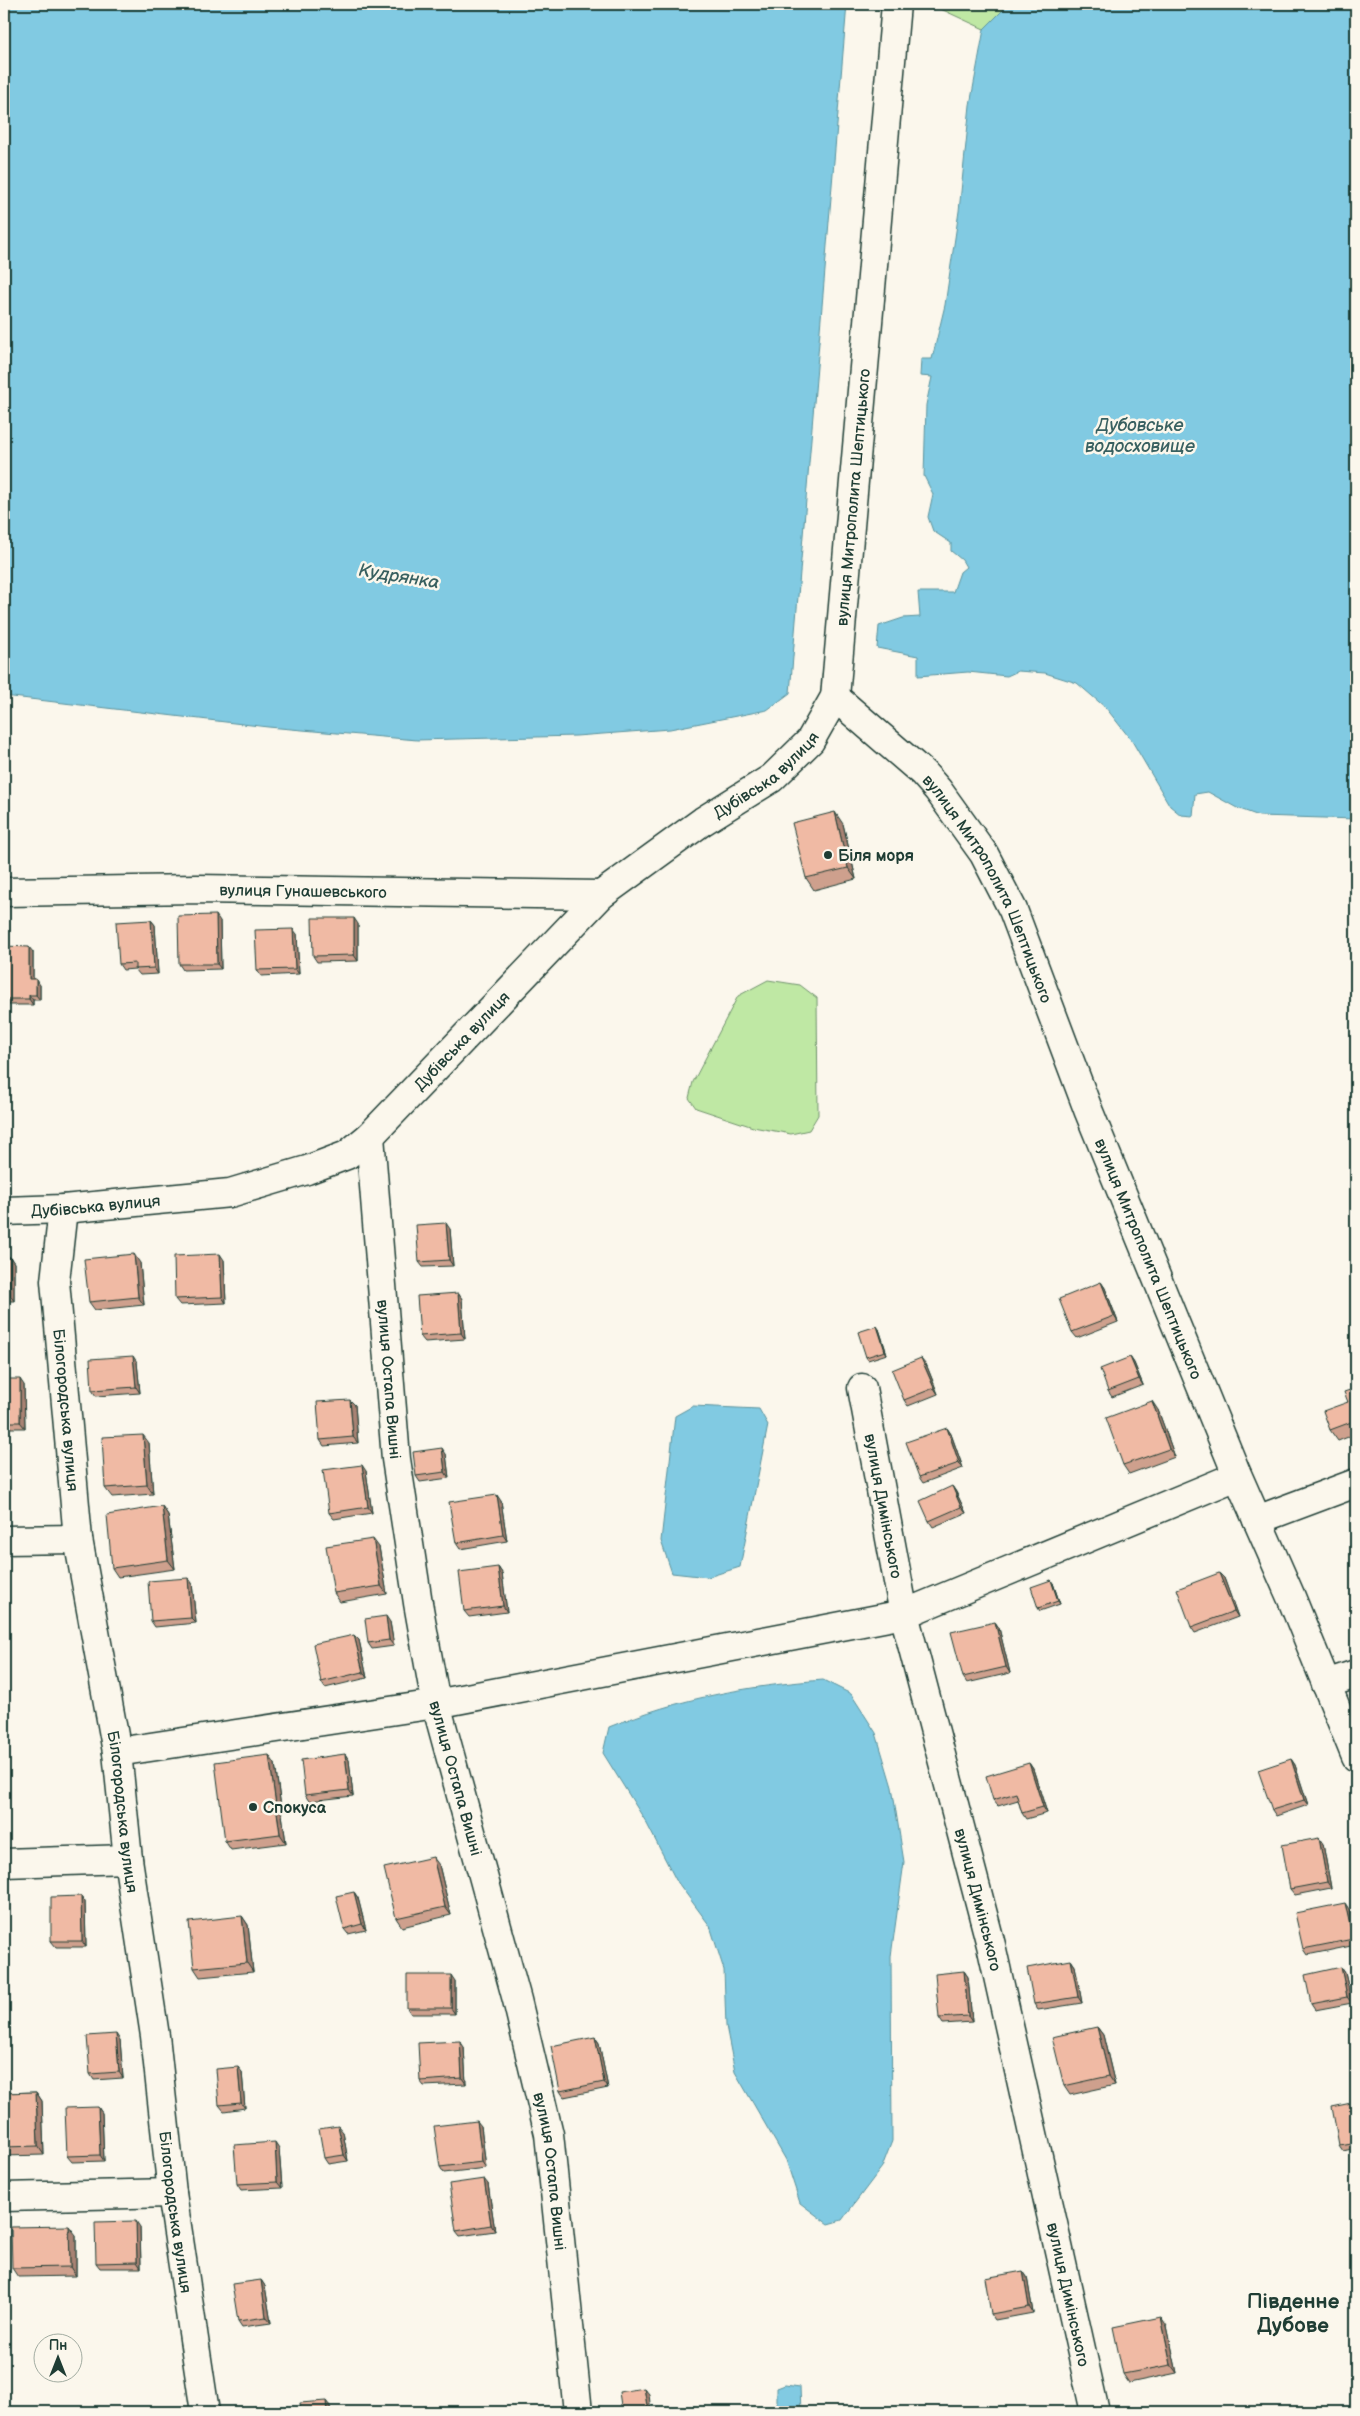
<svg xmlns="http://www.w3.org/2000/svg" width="1360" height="2416" font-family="'Balsamiq Sans',sans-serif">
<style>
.green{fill:#bfe8a4;stroke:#6f926c}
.water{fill:#81cae2;stroke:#5a929c}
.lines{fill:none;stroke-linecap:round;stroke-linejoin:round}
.minor-casing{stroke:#1f3d34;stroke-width:31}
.minor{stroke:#fbf7ec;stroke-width:28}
.wall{fill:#cea08d;stroke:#1f3d34}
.shaded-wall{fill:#a88273;stroke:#1f3d34}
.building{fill:#f0baa4;stroke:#1f3d34}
.poi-dot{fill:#1f3d34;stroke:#fbf7ec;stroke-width:2}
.labels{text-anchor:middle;stroke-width:5;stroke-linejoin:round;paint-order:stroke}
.street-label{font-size:16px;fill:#1f3d34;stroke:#fbf7ec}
.poi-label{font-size:16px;font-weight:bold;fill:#1f3d34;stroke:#fbf7ec;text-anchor:start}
.water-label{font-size:18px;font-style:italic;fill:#386060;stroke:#fbf7ec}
.district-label{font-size:21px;font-weight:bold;fill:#1f3d34;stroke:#fbf7ec}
</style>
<rect width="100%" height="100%" fill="#fbf7ec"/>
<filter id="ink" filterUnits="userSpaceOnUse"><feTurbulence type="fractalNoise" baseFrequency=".02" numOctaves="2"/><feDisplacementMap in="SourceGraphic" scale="10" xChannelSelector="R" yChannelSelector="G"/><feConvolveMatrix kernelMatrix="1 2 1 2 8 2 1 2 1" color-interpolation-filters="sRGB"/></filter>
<g filter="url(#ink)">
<path class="green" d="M930,4H1009L984,29Z
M768,980L800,985L817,998L818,1115L809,1130L791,1134L753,1127L696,1108L689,1098L693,1082L738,996Z"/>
<path class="water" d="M4,4H847L790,693L767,710L670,729L576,736L417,740L268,727L4,696Z
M1009,4H1356V819L1259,816L1237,808L1208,792L1195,794L1193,816L1181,815L1170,806L1132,741L1106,708L1077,683L1045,673L1018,671L1007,676L968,672L918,676V656L877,648L879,626L903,618L920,617L918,592H953L960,572L966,567L962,560L951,551V543L933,531L928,517L933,494L924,476L926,405L932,377L920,376L921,359H932L945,305L959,211L970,105L984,29Z
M693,1406L759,1409L768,1425L740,1567L708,1577L672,1573L661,1541L675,1416Z
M823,1680L851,1694L876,1733L892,1787L904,1862L891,1956L892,2141L882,2167L842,2220L828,2224L800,2203L786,2160L735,2072L726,2026L724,1970L710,1926L676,1880L646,1822L603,1753L609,1727C680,1698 747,1686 823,1680Z
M785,2385L800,2387L801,2412H777V2388Z"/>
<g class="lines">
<defs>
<g id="minor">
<path id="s1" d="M835,697L923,773L938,790L984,854L1013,910L1089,1112L1236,1472L1291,1597L1356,1757"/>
<path id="s2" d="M4,892L197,889L601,895"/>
<path id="s3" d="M370,1136L396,1459L418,1603L436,1704L517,2000L549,2134L578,2412"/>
<path id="s4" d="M63,1209L55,1281L78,1539L117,1752L128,1859L155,2036L172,2193L205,2412"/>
<path id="s5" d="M4,1211L63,1209L230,1193L307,1170L347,1155L370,1136L601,895L703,821L772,778L810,741L835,697L896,4"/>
<path id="s6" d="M862,1388L904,1614L991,1945L1095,2412"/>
<path d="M1257,1520L1356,1483"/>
<path d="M4,1540L78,1539"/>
<path d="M1326,1684L1356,1674"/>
<path d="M117,1752L436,1704L904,1614L1237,1476"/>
<path d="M4,1863L128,1859"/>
<path d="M4,2197L172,2193"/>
</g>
</defs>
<use href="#minor" class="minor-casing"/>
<use href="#minor" class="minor"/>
</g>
<path class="wall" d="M843,824L856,879L814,890L806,878Z
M151,920L155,925L158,974L140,975L135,969L123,970L119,964Z
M220,921L221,969L183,970L179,964Z
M358,924V961L317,962L313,956Z
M297,934L299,974L261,976L257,970Z
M4,946L33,952V979L40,985V1000H33V1005H4Z
M450,1229L453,1266L423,1267L419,1262Z
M4,1257H10L14,1263V1301H4Z
M224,1260L226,1303L180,1305L175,1299Z
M140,1263L144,1305L95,1310L89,1302Z
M1101,1282L1105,1288L1118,1322L1077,1338L1072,1332Z
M458,1293L462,1299L465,1339L425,1342L420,1336Z
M879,1329L887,1354L868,1360L866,1357Z
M1130,1357L1134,1363L1143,1385L1112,1397L1108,1391Z
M137,1362L140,1393L96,1396L92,1390Z
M926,1364L938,1394L908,1406L904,1400Z
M4,1379L24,1385L25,1428H4Z
M1356,1388V1434L1338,1441L1330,1430Z
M350,1400L355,1405L358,1443L324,1446L320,1440Z
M1158,1410L1175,1457L1129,1474L1123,1465Z
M947,1428L951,1434L963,1468L923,1483L919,1477Z
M149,1443L153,1494L112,1497L105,1488Z
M446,1454L449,1478L420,1482L416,1476Z
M366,1471L372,1513L334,1519L329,1513Z
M952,1486L956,1492L966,1513L933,1527L929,1521Z
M501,1501L507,1541L460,1549L456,1543Z
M162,1506L168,1515L175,1569L118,1577L112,1568Z
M379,1547L387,1594L340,1602L334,1593Z
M498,1567L502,1573L507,1612L469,1617L464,1611Z
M1219,1573L1224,1578L1238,1617L1195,1633L1191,1627Z
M188,1578L192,1583L196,1623L155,1627L151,1621Z
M1053,1583L1060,1604L1040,1611L1038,1608Z
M390,1622L394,1646L372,1649L368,1643Z
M995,1622L999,1628L1010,1673L967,1683L963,1677Z
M359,1640L367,1678L325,1688L321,1682Z
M345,1754L349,1760L353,1796L309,1801L305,1795Z
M1291,1759L1295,1765L1308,1805L1276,1816L1272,1810Z
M1029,1763L1033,1769L1047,1813L1026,1819L1022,1813L1018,1800L998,1806L993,1800Z
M275,1764L286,1843L231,1850L225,1841Z
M1319,1838L1323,1844L1331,1888L1295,1895L1290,1889Z
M439,1865L451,1915L402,1927L396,1918Z
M354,1892L358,1898L366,1930L348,1934L344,1929Z
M81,1896L85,1902L86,1947H56L51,1941Z
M1349,1909L1356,1945L1307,1955L1303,1949Z
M242,1916L248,1925L253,1972L200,1977L194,1968Z
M1071,1960L1075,1966L1082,2003L1038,2010L1034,2004Z
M1341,1967L1345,1973L1352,2003L1315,2010L1311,2004Z
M964,1971L968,1977L972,2022L943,2024L939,2018Z
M455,1981V2014H411L407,2008Z
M1097,2027L1103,2035L1115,2085L1070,2095L1064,2086Z
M595,2037L599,2043L608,2088L564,2097L560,2091Z
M120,2040L123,2078L94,2080L90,2074Z
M464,2047L466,2084L424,2086L420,2081Z
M242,2072L245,2108L224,2111L219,2105Z
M36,2092L42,2101L44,2155L4,2156V2093Z
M1356,2102V2148L1343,2151L1339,2145Z
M98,2107L102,2113L104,2161L72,2162L67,2156Z
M481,2126L486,2168L444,2173L440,2167Z
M343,2132L348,2161L328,2164L324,2158Z
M279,2148L282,2188L241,2190L237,2184Z
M488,2184L495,2231L460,2236L456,2231Z
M140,2227L141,2268H100L96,2263Z
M76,2235V2276L18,2277L12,2268Z
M1023,2271L1027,2277L1033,2313L995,2320L991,2314Z
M261,2280L265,2286L271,2323L242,2327L238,2321Z
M1167,2326L1177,2373L1129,2383L1123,2374Z"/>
<path class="shaded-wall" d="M835,812L843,824L856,879L848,868Z
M216,915L220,921L221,969L217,964Z
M354,918L358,924V961L354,955Z
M151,920L155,925L158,974L154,968Z
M293,929L297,934L299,974L295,969Z
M29,947L33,952V985L29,979Z
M36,979L40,985V1000L36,995Z
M29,995L33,1000V1005L29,999Z
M446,1223L450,1229L453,1266L449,1260Z
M134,1254L140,1263L144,1305L138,1297Z
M220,1254L224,1260L226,1303L222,1297Z
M10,1257L14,1263V1301L10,1295Z
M1101,1282L1105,1288L1118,1322L1114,1316Z
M458,1293L462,1299L465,1339L461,1333Z
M877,1326L879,1329L887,1354L885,1351Z
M133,1356L137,1362L140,1393L136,1387Z
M1130,1357L1134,1363L1143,1385L1139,1379Z
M921,1358L926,1364L938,1394L934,1388Z
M20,1379L24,1385L25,1428L20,1422Z
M350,1400L355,1405L358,1443L353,1437Z
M1152,1401L1158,1410L1175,1457L1169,1449Z
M947,1428L951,1434L963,1468L959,1463Z
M143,1435L149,1443L153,1494L147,1485Z
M442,1448L446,1454L449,1478L445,1472Z
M362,1465L366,1471L372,1513L368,1507Z
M952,1486L956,1492L966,1513L961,1507Z
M497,1495L501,1501L507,1541L503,1535Z
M162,1506L168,1515L175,1569L168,1560Z
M373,1539L379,1547L387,1594L381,1586Z
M498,1567L502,1573L507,1612L503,1606Z
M1219,1573L1224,1578L1238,1617L1234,1611Z
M188,1578L192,1583L196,1623L191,1618Z
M1051,1580L1053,1583L1060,1604L1058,1601Z
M386,1616L390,1622L394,1646L389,1640Z
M995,1622L999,1628L1010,1673L1006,1667Z
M354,1635L359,1640L367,1678L363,1672Z
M345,1754L349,1760L353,1796L349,1790Z
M269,1755L275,1764L286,1843L280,1834Z
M1291,1759L1295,1765L1308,1805L1304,1800Z
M1029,1763L1033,1769L1047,1813L1043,1807Z
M1319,1838L1323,1844L1331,1888L1327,1882Z
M433,1857L439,1865L451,1915L445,1907Z
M354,1892L358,1898L366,1930L362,1924Z
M81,1896L85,1902L86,1947L82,1941Z
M1345,1903L1349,1909L1356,1944L1353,1939Z
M242,1916L248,1925L253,1972L247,1963Z
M1071,1960L1075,1966L1082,2003L1078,1997Z
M1341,1967L1345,1973L1352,2003L1347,1997Z
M964,1971L968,1977L972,2022L968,2016Z
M451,1975L455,1981V2014L451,2008Z
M1097,2027L1103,2035L1115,2085L1109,2076Z
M116,2034L120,2040L123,2078L119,2072Z
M595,2037L599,2043L608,2088L604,2082Z
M460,2041L464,2047L466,2084L462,2078Z
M238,2067L242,2072L245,2108L241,2103Z
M36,2092L42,2101L44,2155L38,2146Z
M98,2107L102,2113L104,2161L100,2155Z
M477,2121L481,2126L486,2168L482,2162Z
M338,2126L343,2132L348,2161L344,2155Z
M275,2142L279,2148L282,2188L277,2182Z
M484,2179L488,2184L495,2231L491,2225Z
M136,2221L140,2227L141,2268L137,2262Z
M69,2226L76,2235V2276L70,2267Z
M1023,2271L1027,2277L1033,2313L1029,2307Z
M261,2280L265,2286L271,2323L266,2317Z
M1161,2317L1167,2326L1177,2373L1171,2365Z
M644,2388L649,2394L651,2412H648Z
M326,2401L330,2406L331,2412H327Z"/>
<path class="building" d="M835,812L848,868L806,878L792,823Z
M216,915L217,964H179L178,916Z
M312,918H354V955L313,956Z
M151,920L154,968L135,969V963L119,964L116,922Z
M293,929L295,969L257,970L255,930Z
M4,946L29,947V979H36V995H29V999H4Z
M446,1223L449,1260L419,1262L416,1225Z
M134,1254L138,1297L89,1302L84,1259Z
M220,1254L222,1297L175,1299L174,1256Z
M4,1257H10V1295H4Z
M1101,1282L1114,1316L1072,1332L1059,1299Z
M458,1293L461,1333L420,1336L417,1296Z
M877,1326L885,1351L866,1357L858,1332Z
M133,1356L136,1387L92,1390L90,1359Z
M1130,1357L1139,1379L1108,1391L1100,1369Z
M921,1358L934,1388L904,1400L892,1370Z
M4,1379H20V1422H4Z
M1356,1388V1427L1354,1421L1330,1430L1323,1411L1348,1402L1344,1392Z
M350,1400L353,1437L320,1440L317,1402Z
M1152,1401L1169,1449L1123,1465L1106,1418Z
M947,1428L959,1463L919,1477L906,1442Z
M143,1435L147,1485L105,1488L102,1437Z
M442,1448L445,1472L416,1476L413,1452Z
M362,1465L368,1507L329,1513L323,1470Z
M952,1486L961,1507L929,1521L920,1501Z
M497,1495L503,1535L456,1543L449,1502Z
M162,1506L168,1560L112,1568L107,1515Z
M373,1539L381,1586L334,1593L326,1546Z
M498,1567L503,1606L464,1611L459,1572Z
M1219,1573L1234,1611L1191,1627L1177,1589Z
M188,1578L191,1618L151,1621L148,1581Z
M1051,1580L1058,1601L1038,1608L1031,1587Z
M386,1616L389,1640L368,1643L365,1619Z
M995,1622L1006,1667L963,1677L951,1632Z
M354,1635L363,1672L321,1682L313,1644Z
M345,1754L349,1790L305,1795L301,1760Z
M269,1755L280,1834L225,1841L215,1762Z
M1291,1759L1304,1800L1272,1810L1258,1770Z
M1029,1763L1043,1807L1022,1813L1016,1793L993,1800L986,1776Z
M1319,1838L1327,1882L1290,1889L1282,1845Z
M433,1857L445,1907L396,1918L384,1868Z
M354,1892L362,1924L344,1929L336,1896Z
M81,1896L82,1941H51V1897Z
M1345,1903L1353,1939L1303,1949L1295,1913Z
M242,1916L247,1963L194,1968L189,1922Z
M1071,1960L1078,1997L1034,2004L1027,1968Z
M1341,1967L1347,1997L1311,2004L1305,1975Z
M964,1971L968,2016L939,2018L935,1974Z
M407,1975H451V2008H407Z
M1097,2027L1109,2076L1064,2086L1052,2037Z
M116,2034L119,2072L90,2074L87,2036Z
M595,2037L604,2082L560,2091L551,2046Z
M460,2041L462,2078L420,2081L418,2043Z
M238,2067L241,2103L219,2105L216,2069Z
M36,2092L38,2146L4,2147V2093Z
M1356,2102V2142L1339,2145L1332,2107Z
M98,2107L100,2155L67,2156L65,2108Z
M477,2121L482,2162L440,2167L434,2126Z
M338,2126L344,2155L324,2158L319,2129Z
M275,2142L277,2182L237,2184L234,2145Z
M484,2179L491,2225L456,2231L449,2184Z
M136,2221L137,2262L96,2263L95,2222Z
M69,2226L70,2267L12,2268L11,2227Z
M1023,2271L1029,2307L991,2314L985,2278Z
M261,2280L266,2317L238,2321L232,2284Z
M1161,2317L1171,2365L1123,2374L1113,2327Z
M644,2388L648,2412H622L619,2392Z
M326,2401L327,2412H301L300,2403Z
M1051,2408L1052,2412H1032Z
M93,2411L94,2412H75Z"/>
</g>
<g class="poi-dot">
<circle cx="828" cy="855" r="5"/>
<circle cx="253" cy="1807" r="5"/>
</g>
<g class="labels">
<g class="street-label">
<text dy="6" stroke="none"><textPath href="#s5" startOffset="1225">вулиця Митрополита Шептицького</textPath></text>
<text dy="6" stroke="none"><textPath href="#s5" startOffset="918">Дубівська вулиця</textPath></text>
<text dy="6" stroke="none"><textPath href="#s2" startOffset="299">вулиця Гунашевського</textPath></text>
<text dy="6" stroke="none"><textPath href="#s1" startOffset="250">вулиця Митрополита Шептицького</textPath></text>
<text dy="6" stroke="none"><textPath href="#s5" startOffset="512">Дубівська вулиця</textPath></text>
<text dy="6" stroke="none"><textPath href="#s5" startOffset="92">Дубівська вулиця</textPath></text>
<text dy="6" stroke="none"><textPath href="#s1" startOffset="655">вулиця Митрополита Шептицького</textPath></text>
<text dy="6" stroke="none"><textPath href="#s3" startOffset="244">вулиця Остапа Вишні</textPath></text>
<text dy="6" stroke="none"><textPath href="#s4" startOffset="202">Білогородська вулиця</textPath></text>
<text dy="6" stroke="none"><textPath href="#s6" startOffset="120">вулиця Димінського</textPath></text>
<text dy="6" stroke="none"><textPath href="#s3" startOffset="649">вулиця Остапа Вишні</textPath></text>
<text dy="6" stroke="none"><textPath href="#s4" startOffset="608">Білогородська вулиця</textPath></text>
<text dy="6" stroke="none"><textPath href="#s6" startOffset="525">вулиця Димінського</textPath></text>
<text dy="6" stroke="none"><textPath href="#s3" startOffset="1054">вулиця Остапа Вишні</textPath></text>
<text dy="6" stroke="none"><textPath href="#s4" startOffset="1012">Білогородська вулиця</textPath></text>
<text dy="6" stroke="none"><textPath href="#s6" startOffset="930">вулиця Димінського</textPath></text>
</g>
<g class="poi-label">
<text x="838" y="861">Біля моря</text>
<text x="263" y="1813">Спокуса</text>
</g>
<g class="water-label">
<text x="1140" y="431">Дубовське<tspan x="1140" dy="21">водосховище</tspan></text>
<text transform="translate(399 576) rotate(9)" y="6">Кудрянка</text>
</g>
<g class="district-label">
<text x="1293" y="2308">Південне<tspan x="1293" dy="24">Дубове</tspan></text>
</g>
</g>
<rect width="1360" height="2416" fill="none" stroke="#fbf7ec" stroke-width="20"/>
<rect x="10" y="10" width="1340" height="2396" fill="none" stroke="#1f3d34" stroke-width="2" filter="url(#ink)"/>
<g transform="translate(58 2358)"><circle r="24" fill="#fbf7ec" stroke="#a3ada2"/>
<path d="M0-4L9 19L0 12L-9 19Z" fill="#1f3d34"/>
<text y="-8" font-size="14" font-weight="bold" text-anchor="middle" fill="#1f3d34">Пн</text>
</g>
</svg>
